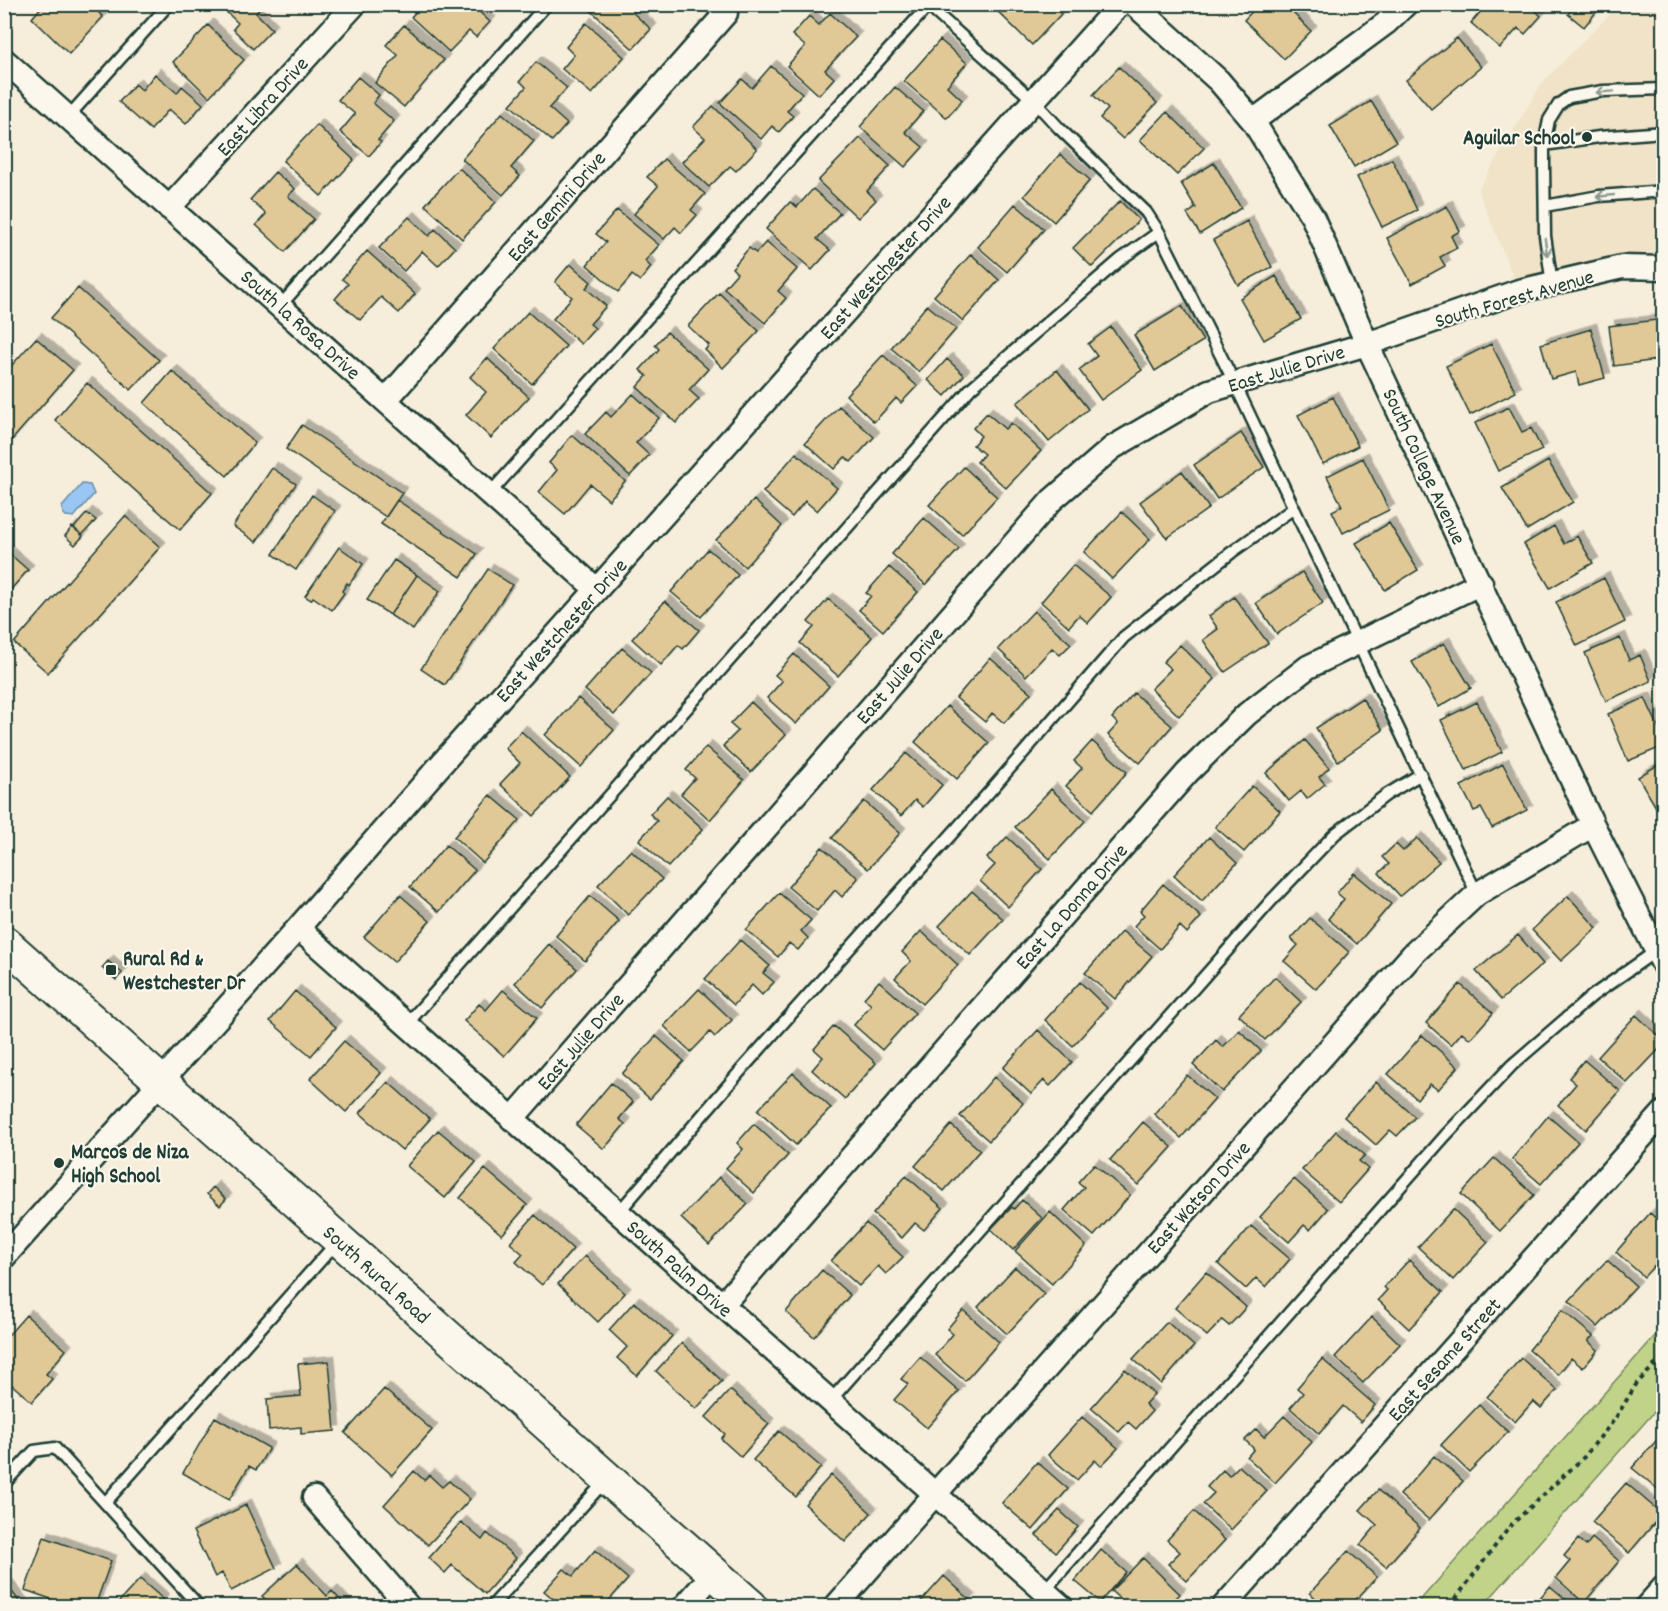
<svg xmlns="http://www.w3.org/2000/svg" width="1668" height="1611" font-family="Dekko,sans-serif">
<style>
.built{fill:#f0e3c7}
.green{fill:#c1d388;stroke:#70885e;stroke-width:1.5}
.water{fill:#99c6f3;stroke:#688fa7;stroke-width:1.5}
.building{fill:#e1c897;stroke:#1f3d34;stroke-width:1.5;filter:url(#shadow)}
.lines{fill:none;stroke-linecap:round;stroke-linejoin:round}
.lane-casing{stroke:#1f3d34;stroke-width:15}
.street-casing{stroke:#1f3d34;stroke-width:27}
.secondary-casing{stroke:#1f3d34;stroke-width:36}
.path{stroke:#1f3d34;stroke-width:4;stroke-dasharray:4.5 4.5;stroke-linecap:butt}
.lane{stroke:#fbf7ec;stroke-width:10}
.street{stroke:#fbf7ec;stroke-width:22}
.secondary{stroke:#fbf7ec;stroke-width:32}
.oneway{stroke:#8d9a90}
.poi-dot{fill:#1f3d34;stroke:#fbf7ec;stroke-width:2}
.labels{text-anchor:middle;stroke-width:4.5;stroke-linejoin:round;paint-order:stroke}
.street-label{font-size:21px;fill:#1f3d34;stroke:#fbf7ec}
.poi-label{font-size:21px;font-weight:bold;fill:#1f3d34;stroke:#fbf7ec;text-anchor:start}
</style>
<defs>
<filter id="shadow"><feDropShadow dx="5.5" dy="-5.5" stdDeviation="0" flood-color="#0004"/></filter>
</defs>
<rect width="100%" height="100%" fill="#f6eedb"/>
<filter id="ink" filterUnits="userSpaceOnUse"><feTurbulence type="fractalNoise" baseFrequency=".0167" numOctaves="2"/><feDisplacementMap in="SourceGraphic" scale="12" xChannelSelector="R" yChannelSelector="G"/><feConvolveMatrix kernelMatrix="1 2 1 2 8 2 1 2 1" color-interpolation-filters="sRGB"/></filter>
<g filter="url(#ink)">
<path class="built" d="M1619,5H1663V268L1519,291L1478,190L1542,83Z"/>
<path class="green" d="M1663,1327V1402L1483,1606H1415Z"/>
<path class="water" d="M82,484L90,485L94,494L74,517L66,516L63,513L62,507Z"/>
<path class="building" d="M44,4H90L103,17L69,54L32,18Z
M218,4H264L256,13L272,29L253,49L233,29L238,23Z
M423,4H471L490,22L476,37L469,31L449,52L411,17Z
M587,4H641L633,13L651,29L633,49L586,6Z
M990,4H1051L1061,14L1032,45Z
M1259,4H1284L1311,31L1284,59L1244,20Z
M1487,4H1529L1541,16L1525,34L1518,28L1500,48L1471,23Z
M1575,4H1589L1597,11L1584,27L1568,14Z
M830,13L856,37L825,70L834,78L819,95L787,66L805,46L792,35L809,16L819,25Z
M586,23L624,57L592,94L562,69L574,55L566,47Z
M208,25L244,60L209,97L173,62Z
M404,25L444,60L404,107L375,83L398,55L386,45Z
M1457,38L1481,67L1431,109L1406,80Z
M940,40L967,63L947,86L962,100L947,118L904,81Z
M536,62L567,88L549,108L567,124L552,141L510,105L526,87L520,81Z
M771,66L802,93L787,111L793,116L779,132L772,126L761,139L720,103L742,79L752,88Z
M1119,67L1157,103L1123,139L1100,118L1108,109L1093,95Z
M155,74L177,93L182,86L203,104L186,124L169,109L151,130L119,102L135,84L142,90Z
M358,77L379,95L373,103L394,121L378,140L381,142L369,156L340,132L355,114L338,100Z
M895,87L923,111L905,132L923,147L905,167L860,127Z
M1371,101L1396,142L1354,167L1330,126Z
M713,106L757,149L736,171L730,166L709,187L682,162L705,138L693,127Z
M1167,112L1204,148L1177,175L1140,140Z
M502,113L534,141L511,168L520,176L503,195L462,159Z
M317,125L354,160L321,196L283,161Z
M860,138L890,166L867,191L876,200L858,218L818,181Z
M1060,154L1090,180L1054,222L1024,196Z
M664,159L705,194L691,210L697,215L681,233L675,227L664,239L634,214L658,186L647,177Z
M1392,159L1417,210L1382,227L1357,177Z
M1214,163L1241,208L1200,234L1187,214L1196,208L1181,183Z
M459,168L496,202L462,239L425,205Z
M275,172L295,189L288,196L314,219L285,252L256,225L266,214L250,200Z
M813,189L840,213L817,239L830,250L812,270L766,229L790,202L797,207Z
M1120,201L1139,220L1092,267L1073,248Z
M1015,204L1044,229L1007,272L978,247Z
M1447,206L1460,231L1451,236L1457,248L1440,257L1445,266L1412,284L1387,238Z
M617,210L659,245L645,261L651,267L640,281L632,275L618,292L587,265L606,242L596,234Z
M409,217L429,236L435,229L455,248L438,266L422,251L404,271L379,248Z
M1247,221L1272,267L1238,285L1213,240Z
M766,242L797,269L778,291L786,298L765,323L724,288L737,273L732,268L749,248L756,253Z
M367,251L415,294L399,313L381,297L360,320L335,299L348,284L342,279Z
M971,254L999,280L963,321L934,296Z
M570,264L591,282L586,288L606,306L590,324L595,328L581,344L553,319L572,297L555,282Z
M1276,276L1301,319L1264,340L1240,298Z
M78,288L159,360L131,390L51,318Z
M719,293L759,331L723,368L705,350L709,345L688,326Z
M927,305L956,329L919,372L891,348Z
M1182,306L1203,341L1155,371L1134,335Z
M528,312L566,346L532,384L494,349Z
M1664,319V359L1614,366L1609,326Z
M1111,327L1142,370L1101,400L1079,370L1097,356L1088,344Z
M1591,329L1605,378L1579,385L1576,372L1551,379L1541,344Z
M667,332L708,369L689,390L699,399L676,423L637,387L647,376L640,370L659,349L655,345Z
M36,338L73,370L4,449V374Z
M1491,344L1516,392L1470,415L1446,366Z
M883,355L917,386L901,403L896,398L874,422L846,395Z
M487,358L529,397L491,438L466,415L486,392L470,377Z
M947,359L964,375L945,396L928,380Z
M1057,370L1088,409L1049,442L1017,403Z
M172,371L255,443L227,476L144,403Z
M87,383L212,493L180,530L55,420Z
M633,394L659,418L636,443L649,455L630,476L585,434L606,412L611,417Z
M1333,397L1358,446L1323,464L1298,415Z
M839,406L874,437L851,462L845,457L834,469L805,443Z
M1509,407L1522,432L1531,428L1542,450L1498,471L1475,423Z
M987,413L1005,429L1011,423L1041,451L1006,488L977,462L984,454L973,445L981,436L973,428Z
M302,425L402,493L386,517L286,449Z
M1241,433L1264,467L1217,499L1194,465Z
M572,435L625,481L609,500L590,484L565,514L539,492L557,470L549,463Z
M796,453L837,488L817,511L805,501L792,517L763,492Z
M1363,458L1389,510L1343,533L1332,511L1342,506L1327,476Z
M1548,461L1573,502L1527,530L1502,488Z
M964,467L997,497L962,535L929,505Z
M272,468L296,484L256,542L233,526Z
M1182,471L1209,508L1167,538L1140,502Z
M312,495L335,511L296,570L273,554Z
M397,500L477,554L461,577L381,524Z
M754,500L782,526L745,567L716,540Z
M1122,512L1150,539L1112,579L1084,552Z
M87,513L96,520L82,535L74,528Z
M125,516L160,547L48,673L14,643Z
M924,518L959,549L926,585L892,554Z
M1389,523L1418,570L1385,590L1356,543Z
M1554,526L1564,544L1577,536L1593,563L1550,588L1524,544Z
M72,527L83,536L75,545L65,536Z
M339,547L363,564L349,585L347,583L342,591L344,593L332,610L313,597L311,600L305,596Z
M4,549L28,570L4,597Z
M708,549L738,575L701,617L671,592Z
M394,560L417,575L390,615L367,600Z
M1073,565L1111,597L1088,623L1079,615L1069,627L1041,602Z
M889,567L918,592L883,631L859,610L871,596L866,593Z
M488,569L512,585L445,685L421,669Z
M1302,572L1323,603L1277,634L1256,603Z
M417,575L440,591L413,630L390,615Z
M1604,578L1625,622L1577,646L1556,602Z
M1234,597L1268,643L1225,672L1203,640L1218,629L1209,616Z
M828,599L872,637L838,676L800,643L814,627L808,622Z
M665,601L699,630L683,649L678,645L661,665L632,639Z
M1034,611L1071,644L1060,655L1052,648L1026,676L998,649Z
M1620,638L1629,660L1640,655L1651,681L1606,701L1585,653Z
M1444,643L1471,688L1439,707L1412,662Z
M1180,645L1215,679L1179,716L1151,689L1171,669L1163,662Z
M622,648L651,673L614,715L585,690Z
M794,654L829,686L796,724L767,698L782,681L775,675Z
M990,658L1031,693L1004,723L992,713L985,722L956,698Z
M1134,693L1172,726L1140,763L1108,735L1118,724L1112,718Z
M578,698L614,730L581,767L545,735Z
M1362,698L1383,730L1338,761L1316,728Z
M1645,698L1664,739V746L1628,761L1608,714Z
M751,702L786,735L751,772L723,746L738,731L730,724Z
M1477,702L1502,752L1466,770L1441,720Z
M947,706L989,743L957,779L915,742Z
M521,731L570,777L534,816L500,784L520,763L505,748Z
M1305,740L1329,768L1319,777L1325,784L1307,799L1301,791L1289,801L1266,773Z
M1092,741L1127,772L1093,811L1066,786L1082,768L1074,761Z
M706,747L744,780L710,820L681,794L695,778L686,770Z
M906,753L942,785L923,807L915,800L901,816L873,790Z
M1664,761V819H1663L1638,777Z
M1503,764L1527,810L1492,828L1481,808L1474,811L1461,786Z
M1252,786L1280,811L1244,852L1215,827Z
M1051,789L1085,821L1050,859L1015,827Z
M490,795L520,820L483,863L454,837Z
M667,796L703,829L668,867L639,840L657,821L650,814Z
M864,801L900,833L868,869L832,838Z
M1007,837L1042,869L1008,907L980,881L995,865L987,858Z
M1209,837L1237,863L1202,901L1174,875Z
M1417,838L1439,862L1400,896L1379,873L1389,864L1382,857L1396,844L1403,851Z
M446,845L475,870L439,912L410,887Z
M822,847L858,878L842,897L835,890L817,911L788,887Z
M631,850L662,879L628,915L598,885Z
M1354,873L1391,904L1357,944L1328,919L1344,899L1337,893Z
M1163,884L1201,917L1187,933L1180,926L1160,949L1134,926L1144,915L1140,911Z
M972,891L1003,919L970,955L939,926Z
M779,893L811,920L801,931L808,938L798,950L789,943L778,957L746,930Z
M400,895L430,921L394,962L364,937Z
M590,896L619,921L585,961L556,936Z
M1568,896L1597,928L1561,961L1532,930Z
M1310,918L1349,952L1316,989L1284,961L1298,945L1291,939Z
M921,931L958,965L922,1004L895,978L911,961L902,952Z
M1122,931L1152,956L1115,999L1085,973Z
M1518,935L1543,964L1501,1000L1476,971Z
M740,940L770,966L763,973L774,982L762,995L752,985L734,1005L705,979Z
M549,944L577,969L542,1008L515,983Z
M108,961L122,973L116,980L102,968Z
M1275,977L1301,1002L1265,1040L1239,1015Z
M879,981L915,1013L882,1050L854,1025L871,1005L864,998Z
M1080,982L1107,1008L1073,1046L1045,1020Z
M1460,984L1493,1013L1470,1039L1462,1032L1451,1045L1426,1023Z
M699,989L732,1020L715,1037L710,1032L691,1052L664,1026Z
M503,990L537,1018L504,1056L464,1021L479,1004L486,1010Z
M295,991L336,1027L311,1056L270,1021Z
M1636,1015L1664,1041V1044L1627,1083L1598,1057Z
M834,1026L876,1063L845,1099L812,1070L823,1057L814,1049Z
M1038,1030L1072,1062L1050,1086L1044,1080L1031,1094L1003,1068Z
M1239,1030L1261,1051L1222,1092L1193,1065L1216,1040L1223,1047Z
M1422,1035L1458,1067L1438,1090L1430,1084L1417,1099L1388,1074Z
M656,1036L684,1061L650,1099L622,1074Z
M344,1041L381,1073L346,1112L310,1079Z
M1584,1060L1620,1091L1586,1130L1558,1105L1576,1084L1569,1078Z
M793,1073L831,1108L796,1145L758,1110Z
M1187,1075L1215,1099L1181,1138L1154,1114Z
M994,1077L1023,1103L989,1141L960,1116Z
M388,1082L430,1119L402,1150L360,1113Z
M1376,1082L1415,1117L1397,1136L1390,1130L1376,1145L1344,1117Z
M611,1083L633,1102L619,1119L625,1124L604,1149L576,1125Z
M1548,1116L1578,1142L1541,1184L1512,1159Z
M1143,1122L1172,1147L1138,1185L1110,1160Z
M754,1124L788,1155L754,1193L726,1168L743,1149L737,1143Z
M951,1125L980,1150L944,1191L915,1166Z
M438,1130L476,1162L445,1198L407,1166Z
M1336,1131L1365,1155L1359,1161L1368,1169L1339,1202L1302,1170Z
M1494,1158L1534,1195L1500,1231L1461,1194Z
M1094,1164L1130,1195L1094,1236L1064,1210L1084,1187L1078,1182Z
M485,1169L527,1205L502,1235L460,1198Z
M906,1176L943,1208L924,1230L915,1223L902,1238L873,1214Z
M719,1177L748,1204L709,1245L681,1218Z
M1294,1179L1328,1209L1310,1230L1304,1225L1289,1242L1260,1217Z
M213,1187L226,1199L220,1206L207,1194Z
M1022,1200L1042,1218L1013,1250L991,1229L1012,1207L1014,1209Z
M1453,1209L1488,1242L1453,1280L1418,1247Z
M1050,1212L1086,1246L1052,1284L1015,1251Z
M1650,1213L1664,1225V1264L1659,1260L1644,1277L1616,1252Z
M535,1215L573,1249L542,1285L516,1262L523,1254L510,1243Z
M866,1223L903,1257L886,1274L878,1266L859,1286L831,1261Z
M1251,1226L1290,1259L1266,1287L1256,1278L1246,1289L1218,1264Z
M585,1256L625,1293L598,1322L558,1284Z
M1409,1260L1443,1292L1409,1329L1378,1300L1387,1290L1384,1287Z
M1607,1260L1636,1286L1598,1327L1569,1301Z
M1015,1267L1044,1294L1007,1334L978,1307Z
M822,1270L850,1295L814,1337L786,1312Z
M1206,1272L1246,1307L1229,1326L1222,1320L1207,1336L1175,1308Z
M634,1302L672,1336L637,1376L617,1358L627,1347L609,1330Z
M963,1310L999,1342L965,1381L935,1355L953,1334L947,1329Z
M1562,1310L1593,1336L1588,1341L1598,1350L1583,1368L1571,1358L1558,1375L1529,1350Z
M26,1315L66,1350L46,1374L52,1379L32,1402L4,1378V1340Z
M1372,1317L1400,1344L1363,1383L1335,1357Z
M1167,1322L1194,1346L1161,1384L1133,1359Z
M682,1343L722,1381L696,1409L656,1371Z
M920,1357L959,1391L927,1428L894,1400L908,1384L901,1379Z
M1521,1358L1557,1390L1541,1408L1533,1401L1515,1422L1487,1397Z
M1322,1359L1375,1405L1361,1422L1343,1406L1319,1434L1290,1408L1303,1393L1297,1388Z
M329,1361L335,1431L301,1434V1427L269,1430L267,1399L301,1396L298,1364Z
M1125,1369L1154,1394L1145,1404L1152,1411L1136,1429L1128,1422L1119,1432L1091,1408Z
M384,1389L432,1430L392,1475L345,1433Z
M730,1390L769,1424L741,1457L721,1439L725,1434L706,1417Z
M1479,1405L1508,1432L1469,1472L1441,1445Z
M1284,1416L1312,1442L1275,1483L1247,1457L1254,1449L1245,1440L1256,1429L1264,1437Z
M215,1417L269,1448L256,1470L249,1466L229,1500L183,1473Z
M1082,1417L1118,1448L1101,1466L1095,1460L1077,1480L1048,1455Z
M779,1431L821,1467L796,1497L753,1460Z
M1664,1432V1494L1632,1468Z
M1434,1456L1463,1481L1429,1520L1400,1495Z
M1037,1462L1068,1489L1033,1530L1002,1503Z
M1239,1466L1267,1491L1231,1530L1203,1504L1214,1493L1207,1487L1223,1470L1229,1476Z
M414,1471L424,1480L429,1475L442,1487L449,1481L470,1499L428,1545L384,1505Z
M831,1475L871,1513L845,1542L805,1504Z
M1626,1483L1662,1514L1629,1553L1592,1522Z
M1378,1490L1420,1528L1386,1567L1360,1545L1377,1525L1360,1510Z
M246,1505L276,1568L231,1591L222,1573L215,1577L193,1531Z
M1059,1510L1078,1527L1056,1552L1036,1535Z
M1194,1511L1225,1540L1187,1581L1168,1564L1180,1552L1167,1540Z
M461,1522L482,1540L487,1533L516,1558L485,1594L452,1565L445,1573L429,1558Z
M44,1537L111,1561L95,1606H71L25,1590Z
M1592,1538L1619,1561L1584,1603L1556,1578L1570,1561L1564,1556L1578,1539L1586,1546Z
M595,1550L628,1579L604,1606H562L544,1591L564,1569L573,1576Z
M1101,1550L1126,1572L1100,1602L1075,1581Z
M1348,1551L1377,1577L1350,1606H1324L1310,1593Z
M1143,1558L1180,1594L1168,1606H1128L1111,1591Z
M297,1564L327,1596L332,1591L346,1606H272L262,1596Z
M944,1576L970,1600L963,1606H920L918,1605Z
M140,1579L163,1599L157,1606H115Z
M4,1581L22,1605L20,1606H4Z
M1550,1586L1574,1606H1533Z"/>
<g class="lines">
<defs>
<path id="lane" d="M926,4L1034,101L1059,128L1146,212L1159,232L1235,384L1477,894
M68,117L169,4
M1544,145L1599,137L1664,132
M1545,206L1599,196L1664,191
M1552,284L1545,236L1544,164V145L1549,120L1559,104L1569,97L1603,91L1664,89
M280,306L547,4
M490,493L928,6
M406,1025L971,388L1121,259L1159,232
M618,1213L743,1068L991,790L1124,637L1232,552L1294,508
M830,1401L1271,901L1335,834L1386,795L1421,774
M4,1484L34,1451L55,1448L199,1606
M105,1503L337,1242
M1044,1591L1445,1136L1512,1065L1592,996L1656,951
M492,1606L605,1481"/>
<path id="street" d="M1134,4L1219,81L1253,121L1313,218L1367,344L1593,825L1664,966
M4,60L596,589
M1253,121L1386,23L1406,4
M169,208L355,4
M386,400L726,13L717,4
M298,928L1061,1606
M512,1119L1052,500L1112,448L1209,391L1367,344L1519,291L1622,267L1664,268
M4,1257L298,928L457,746L1120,4
M722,1305L1187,773L1247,714L1308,667L1481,583
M314,1498L408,1606
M685,1606L714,1573
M836,1606L1414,953L1477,894L1593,825
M1224,1606L1664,1112
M1647,1606L1664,1587"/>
<path id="secondary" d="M4,942L751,1606"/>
</defs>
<use href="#lane" class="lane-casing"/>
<use href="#street" class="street-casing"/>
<use href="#secondary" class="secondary-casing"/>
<path class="path" d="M1450,1606L1511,1525L1584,1457L1615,1419L1637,1383L1664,1356"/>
<use href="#lane" class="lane"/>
<use href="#street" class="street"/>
<use href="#secondary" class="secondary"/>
</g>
<defs><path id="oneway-shaft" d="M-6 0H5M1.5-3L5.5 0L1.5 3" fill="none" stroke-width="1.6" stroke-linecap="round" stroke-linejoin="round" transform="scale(1.5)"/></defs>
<g class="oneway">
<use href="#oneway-shaft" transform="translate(1605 92) rotate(176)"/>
<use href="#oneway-shaft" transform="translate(1605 196) rotate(174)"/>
<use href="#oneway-shaft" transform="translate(1546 247) rotate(82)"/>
</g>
</g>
<g class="poi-dot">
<circle cx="1587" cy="137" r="6"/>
<rect x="105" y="964" width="12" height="12" rx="3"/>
<circle cx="59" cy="1163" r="6"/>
</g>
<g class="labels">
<g class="street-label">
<text transform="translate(262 106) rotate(-48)" y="7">East Libra Drive</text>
<text transform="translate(556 206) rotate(-49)" y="7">East Gemini Drive</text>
<text transform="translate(885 267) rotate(-48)" y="7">East Westchester Drive</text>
<text transform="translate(1514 298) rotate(-16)" y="7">South Forest Avenue</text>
<text transform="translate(301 324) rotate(42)" y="7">South la Rosa Drive</text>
<text transform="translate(1286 368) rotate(-17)" y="7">East Julie Drive</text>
<text transform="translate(1425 466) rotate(65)" y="7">South College Avenue</text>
<text transform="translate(561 630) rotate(-48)" y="7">East Westchester Drive</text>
<text transform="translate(899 675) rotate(-49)" y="7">East Julie Drive</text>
<text transform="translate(1071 906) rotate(-49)" y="7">East La Donna Drive</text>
<text transform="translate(580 1041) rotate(-49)" y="7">East Julie Drive</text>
<text transform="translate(1198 1197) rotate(-48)" y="7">East Watson Drive</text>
<text transform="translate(680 1268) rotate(42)" y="7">South Palm Drive</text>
<text transform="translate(377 1274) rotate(42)" y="7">South Rural Road</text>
<text transform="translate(1444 1359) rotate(-48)" y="7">East Sesame Street</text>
</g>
<g class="poi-label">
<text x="1575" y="144" text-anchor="end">Aguilar School</text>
<text x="123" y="965">Rural Rd &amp;<tspan x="123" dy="24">Westchester Dr</tspan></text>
<text x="71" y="1158">Marcos de Niza<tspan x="71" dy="24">High School</tspan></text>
</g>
</g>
<rect width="1668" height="1611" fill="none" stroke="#fbf7ec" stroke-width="24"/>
<rect x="12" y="12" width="1644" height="1587" fill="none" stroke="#1f3d34" stroke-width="2" filter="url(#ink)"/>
</svg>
